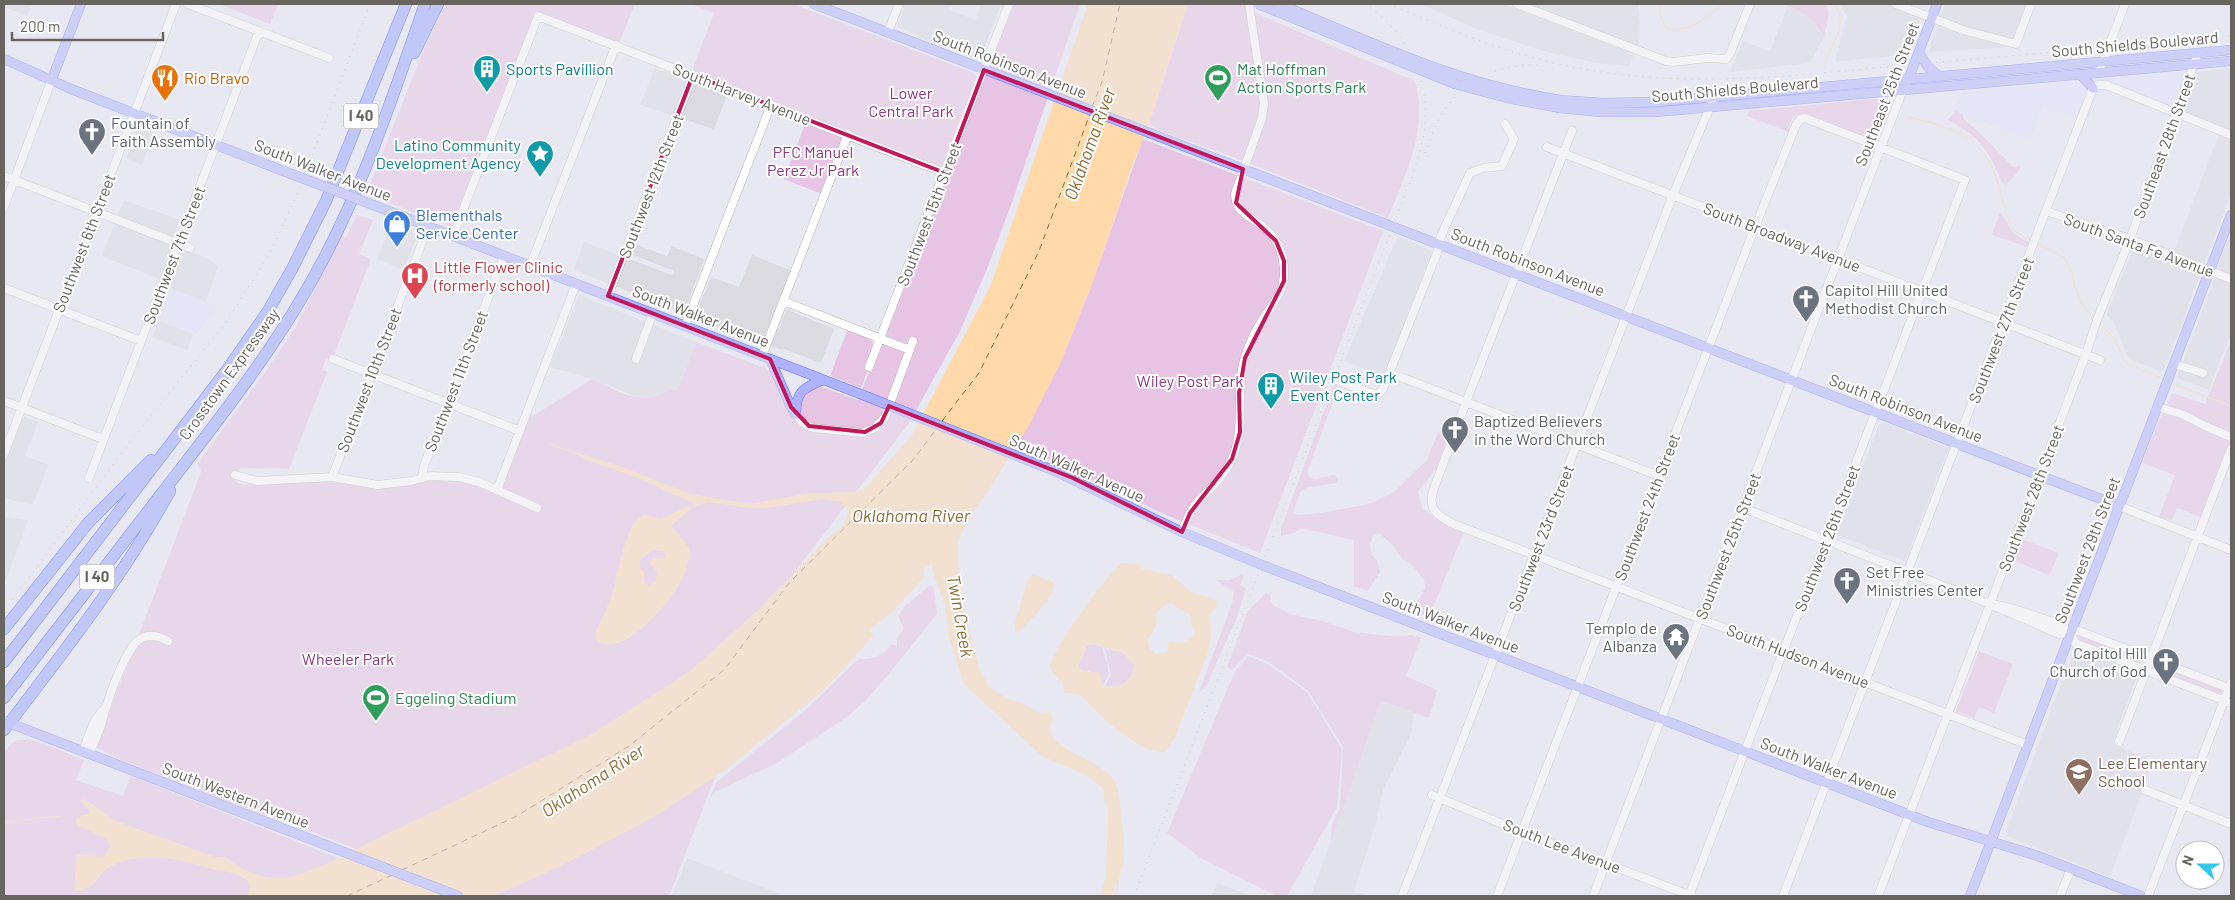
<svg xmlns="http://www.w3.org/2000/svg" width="2235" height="900" font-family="Barlow,sans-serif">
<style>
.commercial{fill:#dfe3fe}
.industrial{fill:#dadae0}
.education{fill:#d8dae4}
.green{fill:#e8c4e4}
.water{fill:#ffd9a9;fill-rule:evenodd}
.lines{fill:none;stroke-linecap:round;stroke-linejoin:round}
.stream{stroke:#ffd9a9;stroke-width:1}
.ferry{stroke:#906f38;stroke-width:1;stroke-dasharray:6 5;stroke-linecap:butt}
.minor-casing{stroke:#b7b5b0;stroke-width:9}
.major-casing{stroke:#5e76f3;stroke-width:10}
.highway-casing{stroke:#0030f8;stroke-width:12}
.minor{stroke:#fff;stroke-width:8}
.major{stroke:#aeb2ff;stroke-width:9}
.highway{stroke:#92a0fe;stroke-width:11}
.rail{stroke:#b2b1b0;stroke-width:1;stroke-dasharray:1 6;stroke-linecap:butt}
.major-bridge-casing{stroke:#5e76f3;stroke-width:10;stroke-linecap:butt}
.major-bridge{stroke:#aeb2ff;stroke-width:9}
.marked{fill:none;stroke:#c2185b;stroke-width:4;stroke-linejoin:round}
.labels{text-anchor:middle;stroke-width:4;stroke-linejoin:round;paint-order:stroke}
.shield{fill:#fff;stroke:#95938f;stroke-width:1}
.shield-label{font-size:15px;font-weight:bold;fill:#68655f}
.street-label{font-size:16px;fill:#68655f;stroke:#fff}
.culture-label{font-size:16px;fill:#0d838f;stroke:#fff;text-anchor:start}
.leisure-label{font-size:16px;fill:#27864d;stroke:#fff;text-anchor:start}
.food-label{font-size:16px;fill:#c56008;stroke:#fff;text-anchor:start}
.park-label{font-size:16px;fill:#8e3780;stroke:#fff}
.worship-label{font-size:16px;fill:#5b616d;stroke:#fff;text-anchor:start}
.shop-label{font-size:16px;fill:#366cbe;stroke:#fff;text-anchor:start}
.health-label{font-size:16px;fill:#be3a42;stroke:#fff;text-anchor:start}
.education-label{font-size:16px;fill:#785e54;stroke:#fff;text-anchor:start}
.water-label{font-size:18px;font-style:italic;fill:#906f38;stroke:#fff}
</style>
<rect width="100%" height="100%" fill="#e7e8f1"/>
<path class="commercial" d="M2173,72H2183L2186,76L2172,116L2105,90L2096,97L2087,122L2043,106L2030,140L1955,111L1962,93Z
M171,288L217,306L197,334L159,321Z"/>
<path class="industrial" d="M4,4H31L27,16L4,7Z
M905,4H951L949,10L976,20L981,4H1001L981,58L977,60L918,37V35L897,27Z
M1421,4H1503L1634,54L1629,66L1597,63L1547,52L1477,29Z
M1529,4H1638L1640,23L1638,46Z
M1839,4H1890L1921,17L1908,54L1835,62L1847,16Z
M1945,4H2027L2011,47L1928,52Z
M1788,6L1803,11L1811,18L1824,37L1810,63L1730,72L1743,41L1770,51Z
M655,68L727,95L714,129L640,105Z
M2231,68V131L2182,111L2197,72Z
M137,128L154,134L142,165L126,158Z
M2219,134L2231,139V194L2204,264L2174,252Z
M124,200L180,220L171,244L211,260L218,266L206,302L171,288L172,284L102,256Z
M395,228L415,233L417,237L404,270L377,259L389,229Z
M2231,231V276L2219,271L2218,265Z
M1398,236L1432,251L1384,376L1344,361Z
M584,242L672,275L674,271L630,254L634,244L667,256L672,246L704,259L684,313L574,270Z
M2134,247L2201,273L2163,372L2129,359L2113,321L2106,315Z
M752,255L792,271L761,343L700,319L697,312L711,277L739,287Z
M2215,277L2231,284V338H2229L2209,390L2177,378Z
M579,295L696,342L678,390L665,392L652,397L639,398L592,379L550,367Z
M786,309L834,329L821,363L784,349L783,350L770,346L777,329H779Z
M159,321L193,334L187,350L152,337Z
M22,416L38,422L25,456L48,465L33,505L4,498V463Z
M4,517L28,520L4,585Z
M2075,649L2139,672L2117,729L2053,704Z
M1381,701L1414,713L1411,734L1383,790L1375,826L1354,891L1367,896H1311Z
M687,858L780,894L779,896H672Z
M1217,883L1251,896H1212Z"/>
<path class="education" d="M1884,423L1949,448L1905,561L1837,535L1879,425Z
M2053,704L2117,729L2121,748L2154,761L2110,877L2005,835Z"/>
<path class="green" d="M219,4H278L270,24Z
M446,4H635L619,43L536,12L455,223L450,226L371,196V194L367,192L424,49Z
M691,4H793L974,73L977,78L943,166L940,167L914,158L692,71L714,13Z
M1013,4H1080L1012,202L987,269L959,333L909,423L794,573L669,896H4V753C7,749 12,741 18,740C34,736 68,754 84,760L76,780L123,796L131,776L338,858L356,849L273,816H266L121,760L96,747L200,475L201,470L197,464L266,371L296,326L341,236L346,238L357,215L373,220L359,254L371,259L332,360L326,359L322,370L327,372L289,469L240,468L235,478L238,483L245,485L321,479L409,485L432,479H456L479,485L499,494L528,419L592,379C609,386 633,402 652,397C661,395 668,389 678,390L696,342L762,367L763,365C782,381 785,419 806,429C817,434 832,434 844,435L847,427C830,426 809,428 799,413L803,393L819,386L858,400Z
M1188,4H1245L1246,9L1415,81C1429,128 1405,175 1388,218L1236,158L1161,131L1149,124Z
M1783,4H1826L1829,13L1824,37C1812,16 1804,12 1783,4Z
M1882,98L1888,106L1875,139L1870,140L1807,115L1797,114C1790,119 1789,124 1789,132L1747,116L1749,111Z
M1955,111L1963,114V119C1982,132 1996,152 2014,167L2021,166L2018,172L2006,185L2002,183C1990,151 1978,135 1948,120Z
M806,122L835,133L843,138L822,194L784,179Z
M1143,139L1383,231L1260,553L1164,514L1017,445L1060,364L1092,284Z
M2000,212C2010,228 2011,234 2030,243L2028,247L1992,235Z
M848,329L870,338L874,346H877L861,388L830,376Z
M2231,341V433L2167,405L2172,393L2205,404Z
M1337,385L1336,394L1307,472L1309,477L1316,479L1334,475L1338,478L1336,483L1306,488L1300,492L1293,513L1299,515L1321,513L1358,506L1374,502L1394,492L1427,460L1438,432L1448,436L1437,468L1418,491L1422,508L1442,522L1464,532L1429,617L1413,610L1425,588L1424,580L1413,566L1402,559L1394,546L1379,533L1374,535L1370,543L1371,554L1377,561L1380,572L1368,591L1354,586V540L1300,528L1295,533L1281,536V529L1333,386Z
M2163,414L2184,419L2230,442L2202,517L2177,508L2172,520L2159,517L2175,475L2142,463L2160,418Z
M2019,538L2059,553L2049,575L2012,560Z
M1243,574L1241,585L1246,589L1237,617L1206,687L1199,692L1232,604L1234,592L1216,580H1229Z
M930,585L934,588L937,614L883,681L865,701L847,717L777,763L715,792L710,797L717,782L808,708L858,659C874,659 881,657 891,645H895L897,648V639L904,628L898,617L903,608Z
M1266,593L1271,595L1270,601L1273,605L1290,614L1322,621L1354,632L1390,636L1411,635L1421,638L1406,676L1437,690L1429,718L1381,701L1331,842L1332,825L1340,808L1343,747L1308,691L1269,662L1248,654L1232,670L1227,667L1248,611Z
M2080,635L2143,659V662L2139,663L2079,641L2078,638Z
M1094,644L1103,648C1105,665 1114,668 1103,686L1099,678L1089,671L1085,672L1079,668L1078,665L1084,655L1086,646Z
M1105,649L1122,652L1134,664C1135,674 1128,681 1120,687L1105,686L1111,675Z
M1979,651L2013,664L1994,713L1979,707L1974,718L1956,711Z
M1249,656L1269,665L1307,692L1342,749L1337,807L1287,896H1277L1201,858L1167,833L1235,671Z
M2159,664L2222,689V692L2219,694L2157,670L2156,667Z"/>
<path class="water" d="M1088,4H1188L1149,124L1134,161L1092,284L1060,364L1028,427L987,493L973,511L958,541L959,575L965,616L979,667L989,687L1006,698L1024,704L1040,713L1050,712L1053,718C1051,724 1048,730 1052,736C1066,756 1099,759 1114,780C1121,791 1126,850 1123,864C1121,875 1115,886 1111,896H1100L1106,877L1108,812L1102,788L1088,776L1042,756L964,684L949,637L945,605L933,572L932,564L923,569L924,577L894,611L869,630L874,635L825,689L724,771L659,814L561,866L494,896H248L250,887L248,881C234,870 223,872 208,868C178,858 143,851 113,865C93,875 100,889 74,891L77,855C87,854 95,858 105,856L110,846L107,839L77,825L76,820L78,817L89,814L90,812L81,800L84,799L116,821L215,857H226C239,870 265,880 284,878C297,877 313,868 326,864L592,734L690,671L756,612L831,535L843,526L848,512L841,502L823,499L768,508H750L709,502L695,506L693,503L638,478L590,461L568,450L620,466L690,494L750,504L810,493L858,492L867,486L912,435L990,287Z
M688,506L691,509L671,526C675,530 688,544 689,549C696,581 621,669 595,638L596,632C600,620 607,609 612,596C618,579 625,518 645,515L661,519ZM655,550L663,551L666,556L664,559L660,558L659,560L654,557L650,562L657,572L656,580L649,586L645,583L644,571L640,568C638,557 647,554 655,550Z
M1122,563L1139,564L1142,569L1171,575L1194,594L1209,597L1217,601L1216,607L1210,614L1211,638L1208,652L1175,737L1165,752C1143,756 1095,713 1082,696L1073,693H1064L1063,683L1052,672L1050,667C1052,650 1108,573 1122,563ZM1168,604H1174L1179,609L1190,614L1191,625L1194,628L1195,634C1188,643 1180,644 1169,641L1167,652L1155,654L1150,649L1147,640C1150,636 1154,631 1156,626C1159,614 1150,614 1168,604ZM1094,644L1122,652L1134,664C1136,681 1117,691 1102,685L1099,672H1085L1079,668L1078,665L1084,655L1086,646Z
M1032,574L1053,582C1058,595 1028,622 1019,632L1015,630V623L1028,580Z"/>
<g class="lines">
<path class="stream" d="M1660,4V15L1666,28C1687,34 1708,17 1723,4
M1825,63C1832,43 1850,22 1834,4
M1908,117C1948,127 1983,134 1997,180C2002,197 2005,215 2014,231L2032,241
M2038,244L2065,258L2072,273L2074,285L2082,304L2093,318
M2100,324L2114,338L2126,363L2163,379
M2171,383L2231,406
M549,444L570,451
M690,508L697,506
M4,822L60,816
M1116,896L1119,876"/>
<path class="ferry" d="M1092,107L1102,82L1120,4
M942,421L979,373L1039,251L1090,114
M402,870L517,816L629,746L724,670L789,583L913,460L937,428
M347,896L392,875"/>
<defs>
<path id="minor" d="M188,4L329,58
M1517,4L1666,61L1673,62L1707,58L1726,59L1730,54L1750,4
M1896,4L1963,30L2016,44L2031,4
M888,32L899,4
M2099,72L2125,4
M1572,131L1466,402L1433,491C1428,509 1436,514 1451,523L2028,745
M1547,147L2100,360
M4,176L190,248
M4,207L52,79
M2046,211L2130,239L2231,279
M453,236L538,16L945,173
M530,266L616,45
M4,288L141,341
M608,296L693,75
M783,301L910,350
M685,326L771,105
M762,356L848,134
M333,359L520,431
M636,359L653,313
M2174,364L2203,373
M869,367L1009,4
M1390,373L1659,476
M1336,380L1370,393L1379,394L1383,389L1437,253L1441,236L1470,173L1483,168L1502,166L1514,139L1505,124
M4,401L103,439
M2158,407L2184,415L2205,426L2231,437
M796,414L803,423L813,428L862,433L875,428L885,417L913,341
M4,454L176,4
M235,475L257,481L332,477L378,485L411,481L430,476L459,477L479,482L537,508
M332,477L428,227
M89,478L259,31
M422,478L424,466L504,256
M497,490L576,284
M2119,506L2231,550
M1743,508L1990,604C2007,606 2057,621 2069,632C2072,635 2073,639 2075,643L2231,703
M1182,532C1186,520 1191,509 1200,499C1212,487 1223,477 1231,461C1247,429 1234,391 1245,357C1249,345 1254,333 1261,322C1272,304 1286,291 1284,268C1283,252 1276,236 1262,226C1248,215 1236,213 1235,194L1262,118L1264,103L1249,4
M1992,605L2059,634L2079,631L2231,689
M2119,742L2231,449
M82,752L95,720L103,710
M89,754C93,744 99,733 102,722C107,702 112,687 121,668C131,646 140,626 168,641
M2145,790L2231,824
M1432,795L1522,832L1692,896
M1402,896L1673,195L1714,97
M1497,896L1755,227L1796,125L1800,119L1805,118L1965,180L1689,896
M1593,896L1903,90
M1783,896L2093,88L2098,85H2106L2231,135
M1878,896L2086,354L2097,320L2130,239L2198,53
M2060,896L2071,869
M2148,896L2231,683"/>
<path id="major" d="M814,4L2119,506
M1919,53L1928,67L1939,76
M4,59L71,89L286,172
M2080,74L2093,88
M52,79L81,4
M1907,83L1937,4
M1561,100L1603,103L1655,102L2231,50
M1560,108L1601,112H1655L2231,61
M368,203L868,397
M770,359L791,407L796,414
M796,414C796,391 803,388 823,380
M1055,471L1182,532L1262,565L1928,822L2038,856L2141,896
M4,721L458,896
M1970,896L2231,215"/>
<path id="highway" d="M414,53L438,4
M4,629L88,523L151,460
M4,662L227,370L268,311L292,269L326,201L406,4
M4,698C57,630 109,561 162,493C220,418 279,344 323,260C366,179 395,90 425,4
M4,730C63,653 123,577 170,491"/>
</defs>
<use href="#minor" class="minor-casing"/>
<use href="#major" class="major-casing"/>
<use href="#highway" class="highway-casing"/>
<use href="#minor" class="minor"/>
<use href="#major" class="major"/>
<use href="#highway" class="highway"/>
<path class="rail" d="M1388,4C1434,22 1479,43 1527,56C1618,82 1705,82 1799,75L2231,36
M1425,153C1431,139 1435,123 1444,111C1465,79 1506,60 1544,66
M4,611L136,434L225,324L270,253L299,190L370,4
M1134,896L1413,174C1418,158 1423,142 1425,125C1429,77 1405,30 1365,4"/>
<defs>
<path id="major-bridge" d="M1258,4L1455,84L1507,98L1560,108
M1279,4C1374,43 1459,85 1561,100
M286,172L368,203
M868,397L1055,471"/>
</defs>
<use href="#major-bridge" class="major-bridge-casing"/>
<use href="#major-bridge" class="major-bridge"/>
</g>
<path d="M0 0H2235V900H0ZM984,70L1243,169L1236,203L1276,241L1284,261V281L1245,358L1239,393L1240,432L1232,459L1190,513L1182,532L1073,478L889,406L881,423L865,432L809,426L791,407L770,359L608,296L693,75L945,173Z" fill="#e7e8f1" fill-opacity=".55" fill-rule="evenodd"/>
<path class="marked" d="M984,70L1243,169L1236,203L1276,241L1284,261V281L1245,358L1239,393L1240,432L1232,459L1190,513L1182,532L1073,478L889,406L881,423L865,432L809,426L791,407L770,359L608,296L693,75L945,173Z"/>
<defs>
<symbol id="building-pin" viewBox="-11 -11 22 30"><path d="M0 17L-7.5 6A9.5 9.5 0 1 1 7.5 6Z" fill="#0f9aa8" stroke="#fff"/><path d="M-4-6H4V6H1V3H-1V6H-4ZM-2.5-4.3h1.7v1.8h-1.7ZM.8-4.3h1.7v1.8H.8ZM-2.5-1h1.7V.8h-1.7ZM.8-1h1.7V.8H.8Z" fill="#fff"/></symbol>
<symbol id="restaurant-pin" viewBox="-11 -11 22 30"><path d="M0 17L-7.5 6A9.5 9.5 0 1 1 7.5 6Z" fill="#e8710a" stroke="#fff"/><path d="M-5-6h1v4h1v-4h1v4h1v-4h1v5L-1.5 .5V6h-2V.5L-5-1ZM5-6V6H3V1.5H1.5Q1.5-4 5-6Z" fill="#fff"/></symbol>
<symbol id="stadium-pin" viewBox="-11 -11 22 30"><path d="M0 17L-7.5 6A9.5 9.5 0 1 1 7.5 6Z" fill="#2e9e5b" stroke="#fff"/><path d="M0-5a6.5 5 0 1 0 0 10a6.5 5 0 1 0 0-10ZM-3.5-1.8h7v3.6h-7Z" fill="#fff"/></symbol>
<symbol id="church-pin" viewBox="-11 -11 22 30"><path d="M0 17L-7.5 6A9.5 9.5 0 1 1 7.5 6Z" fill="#6b7280" stroke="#fff"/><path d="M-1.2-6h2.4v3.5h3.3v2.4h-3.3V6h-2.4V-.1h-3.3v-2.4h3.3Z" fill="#fff"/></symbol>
<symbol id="sight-pin" viewBox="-11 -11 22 30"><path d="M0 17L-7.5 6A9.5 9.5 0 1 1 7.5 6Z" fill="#0f9aa8" stroke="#fff"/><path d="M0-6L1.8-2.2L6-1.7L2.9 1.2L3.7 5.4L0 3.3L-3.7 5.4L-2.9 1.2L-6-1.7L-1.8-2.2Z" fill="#fff"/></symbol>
<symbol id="shop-pin" viewBox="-11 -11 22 30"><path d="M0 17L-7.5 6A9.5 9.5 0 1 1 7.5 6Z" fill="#3f7fe0" stroke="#fff"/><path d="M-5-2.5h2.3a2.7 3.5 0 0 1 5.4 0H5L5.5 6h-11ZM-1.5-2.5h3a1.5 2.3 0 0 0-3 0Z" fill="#fff"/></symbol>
<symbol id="hospital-pin" viewBox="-11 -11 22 30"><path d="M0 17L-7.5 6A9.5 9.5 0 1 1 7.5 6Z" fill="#e0444e" stroke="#fff"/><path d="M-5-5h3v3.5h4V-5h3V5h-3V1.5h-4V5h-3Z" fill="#fff"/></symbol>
<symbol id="temple-pin" viewBox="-11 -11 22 30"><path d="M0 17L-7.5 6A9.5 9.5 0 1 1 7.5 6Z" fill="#6b7280" stroke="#fff"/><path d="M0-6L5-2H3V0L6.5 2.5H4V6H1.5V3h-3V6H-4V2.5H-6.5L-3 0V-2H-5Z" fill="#fff"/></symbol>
<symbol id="school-pin" viewBox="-11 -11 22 30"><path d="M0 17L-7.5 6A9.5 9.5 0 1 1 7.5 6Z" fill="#8d6e63" stroke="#fff"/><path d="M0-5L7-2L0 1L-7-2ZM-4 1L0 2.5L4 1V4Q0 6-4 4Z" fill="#fff"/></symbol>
</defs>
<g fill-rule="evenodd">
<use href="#building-pin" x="471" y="53" width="32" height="43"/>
<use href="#restaurant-pin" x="149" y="62" width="32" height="43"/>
<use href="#stadium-pin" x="1202" y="62" width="32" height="43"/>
<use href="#church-pin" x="76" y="116" width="32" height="43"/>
<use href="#sight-pin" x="524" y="138" width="32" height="43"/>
<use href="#shop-pin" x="381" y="208" width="32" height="43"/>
<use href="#hospital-pin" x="399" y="260" width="32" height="43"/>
<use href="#church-pin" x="1790" y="283" width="32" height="43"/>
<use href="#building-pin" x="1255" y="370" width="32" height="43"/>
<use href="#church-pin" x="1439" y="414" width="32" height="43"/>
<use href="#church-pin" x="1831" y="565" width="32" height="43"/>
<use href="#temple-pin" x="1660" y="621" width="32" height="43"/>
<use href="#church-pin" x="2150" y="646" width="32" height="43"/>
<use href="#stadium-pin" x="360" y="682" width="32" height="43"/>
<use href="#school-pin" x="2063" y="756" width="32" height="43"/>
</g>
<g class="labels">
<g class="shield">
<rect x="343.5" y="103.5" width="35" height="25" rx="4"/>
<rect x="79.5" y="564.5" width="35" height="25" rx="4"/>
</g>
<g class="shield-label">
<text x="361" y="121">I 40</text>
<text x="97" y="582">I 40</text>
</g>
<g class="street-label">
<text transform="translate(2135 44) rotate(-5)" y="6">South Shields Boulevard</text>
<text transform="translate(1010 64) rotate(21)" y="6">South Robinson Avenue</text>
<text transform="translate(1735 89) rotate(-5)" y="6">South Shields Boulevard</text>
<text transform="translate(742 94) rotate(21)" y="6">South Harvey Avenue</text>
<text transform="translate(1887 94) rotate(-69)" y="6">Southeast 25th Street</text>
<text transform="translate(2164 146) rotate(-70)" y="6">Southeast 28th Street</text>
<text transform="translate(323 170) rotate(21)" y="6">South Walker Avenue</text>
<text transform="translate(651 186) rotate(-69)" y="6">Southwest 12th Street</text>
<text transform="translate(929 214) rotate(-69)" y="6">Southwest 15th Street</text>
<text transform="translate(1782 237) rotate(21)" y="6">South Broadway Avenue</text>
<text transform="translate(84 243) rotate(-69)" y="6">Southwest 6th Street</text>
<text transform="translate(2139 245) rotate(20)" y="6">South Santa Fe Avenue</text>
<text transform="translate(174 255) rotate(-69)" y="6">Southwest 7th Street</text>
<text transform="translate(1528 262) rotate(21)" y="6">South Robinson Avenue</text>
<text transform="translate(701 316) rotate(21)" y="6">South Walker Avenue</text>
<text transform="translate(2001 330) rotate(-69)" y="6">Southwest 27th Street</text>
<text transform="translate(229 374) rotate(-54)" y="6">Crosstown Expressway</text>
<text transform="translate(369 380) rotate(-69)" y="6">Southwest 10th Street</text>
<text transform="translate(456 381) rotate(-69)" y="6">Southwest 11th Street</text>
<text transform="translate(1906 408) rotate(21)" y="6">South Robinson Avenue</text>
<text transform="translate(1077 468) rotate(24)" y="6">South Walker Avenue</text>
<text transform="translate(2031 498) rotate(-69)" y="6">Southwest 28th Street</text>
<text transform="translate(1647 507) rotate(-69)" y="6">Southwest 24th Street</text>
<text transform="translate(1541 538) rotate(-69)" y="6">Southwest 23rd Street</text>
<text transform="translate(1827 538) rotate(-69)" y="6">Southwest 26th Street</text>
<text transform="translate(1728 546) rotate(-69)" y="6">Southwest 25th Street</text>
<text transform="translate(2087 550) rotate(-69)" y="6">Southwest 29th Street</text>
<text transform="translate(1451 622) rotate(21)" y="6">South Walker Avenue</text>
<text transform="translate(1798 656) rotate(21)" y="6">South Hudson Avenue</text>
<text transform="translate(1829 768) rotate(21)" y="6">South Walker Avenue</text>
<text transform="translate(236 795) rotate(21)" y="6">South Western Avenue</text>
<text transform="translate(1562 846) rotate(21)" y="6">South Lee Avenue</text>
</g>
<g class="culture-label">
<text x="506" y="75">Sports Pavillion</text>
<text x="521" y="151" text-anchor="end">Latino Community<tspan x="521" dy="18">Development Agency</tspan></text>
<text x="1290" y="383">Wiley Post Park<tspan x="1290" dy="18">Event Center</tspan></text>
</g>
<g class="leisure-label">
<text x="1237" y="75">Mat Hoffman<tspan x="1237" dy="18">Action Sports Park</tspan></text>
<text x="395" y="704">Eggeling Stadium</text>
</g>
<g class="food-label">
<text x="184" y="84">Rio Bravo</text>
</g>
<g class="park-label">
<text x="911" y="99">Lower<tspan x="911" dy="18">Central Park</tspan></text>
<text x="813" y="158">PFC Manuel<tspan x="813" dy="18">Perez Jr Park</tspan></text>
<text x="1190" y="387">Wiley Post Park</text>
<text x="348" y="665">Wheeler Park</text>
</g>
<g class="worship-label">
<text x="111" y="129">Fountain of<tspan x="111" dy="18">Faith Assembly</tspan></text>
<text x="1825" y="296">Capitol Hill United<tspan x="1825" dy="18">Methodist Church</tspan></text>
<text x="1474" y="427">Baptized Believers<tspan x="1474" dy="18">in the Word Church</tspan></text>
<text x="1866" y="578">Set Free<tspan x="1866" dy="18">Ministries Center</tspan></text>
<text x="1657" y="634" text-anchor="end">Templo de<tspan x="1657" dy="18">Albanza</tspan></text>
<text x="2147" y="659" text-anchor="end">Capitol Hill<tspan x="2147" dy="18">Church of God</tspan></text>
</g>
<g class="shop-label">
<text x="416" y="221">Blementhals<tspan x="416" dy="18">Service Center</tspan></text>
</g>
<g class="health-label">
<text x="434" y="273">Little Flower Clinic<tspan x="434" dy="18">(formerly school)</tspan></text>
</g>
<g class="education-label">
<text x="2098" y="769">Lee Elementary<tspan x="2098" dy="18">School</tspan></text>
</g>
<g class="water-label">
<text transform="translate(1090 144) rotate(-70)" y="6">Oklahoma River</text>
<text x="911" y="522">Oklahoma River</text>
<text transform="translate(960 616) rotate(80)" y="6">Twin Creek</text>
<text transform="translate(593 781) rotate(-33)" y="6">Oklahoma River</text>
</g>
</g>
<rect width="2235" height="900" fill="none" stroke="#68655f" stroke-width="10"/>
<g transform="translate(2200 865) rotate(291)"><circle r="24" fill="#ffffff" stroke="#c3c1bf"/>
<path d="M0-4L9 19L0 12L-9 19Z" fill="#33c7eb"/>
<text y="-8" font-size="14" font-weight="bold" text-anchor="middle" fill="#68655f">N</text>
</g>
<path d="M12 32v8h151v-8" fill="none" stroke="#68655f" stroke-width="2.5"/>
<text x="20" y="32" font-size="15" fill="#68655f" stroke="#ffffff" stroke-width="4" paint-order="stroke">200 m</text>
</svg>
